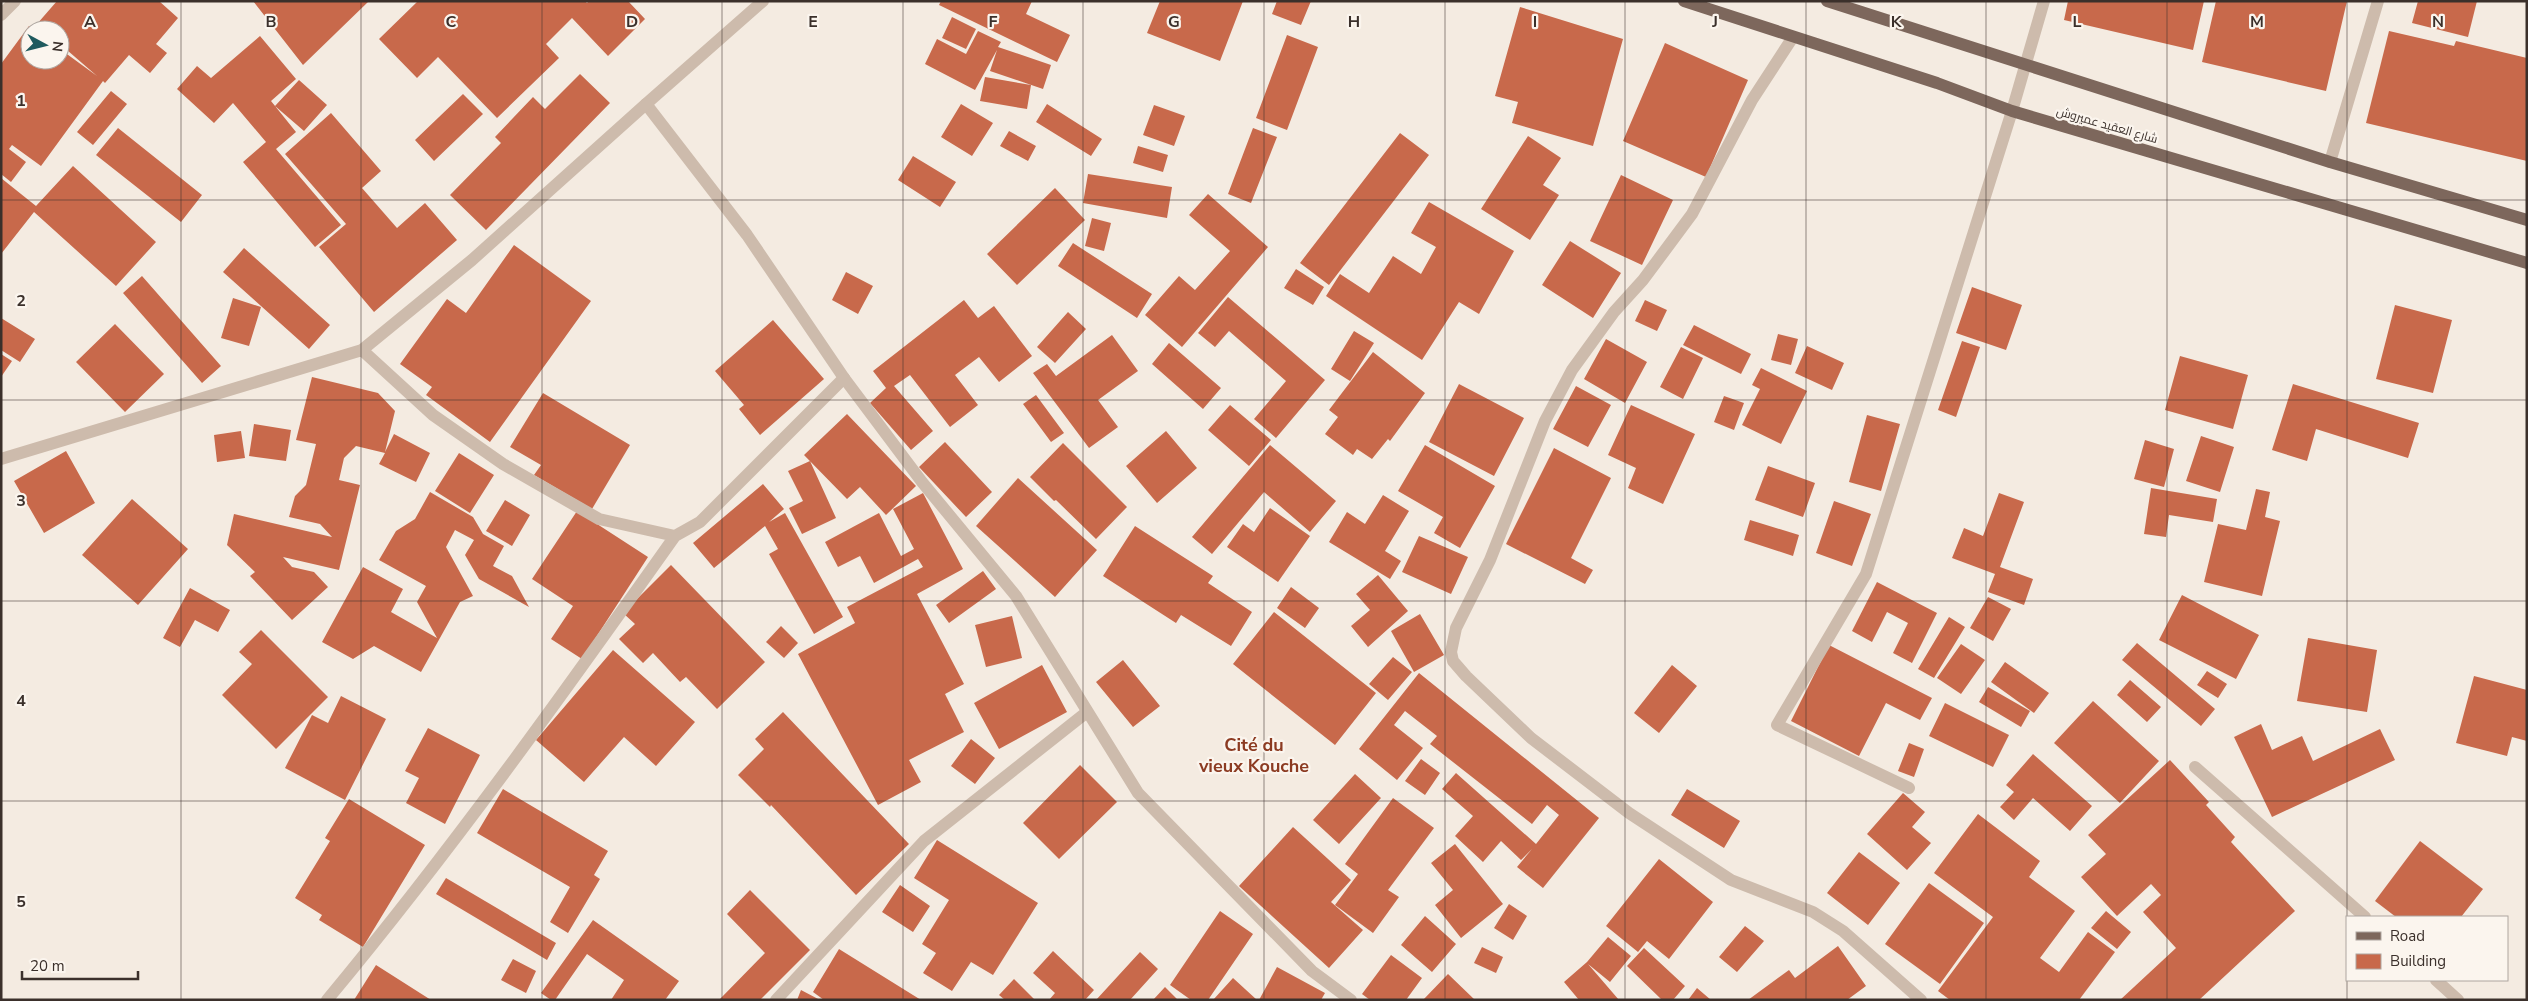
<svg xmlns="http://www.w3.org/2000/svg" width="2528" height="1001" font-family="'Nunito Sans',Cairo,sans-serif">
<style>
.building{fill:#c8694b}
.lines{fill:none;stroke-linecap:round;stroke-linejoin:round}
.lane{stroke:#cdbbac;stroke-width:12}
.street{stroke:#cdbbac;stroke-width:12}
.primary{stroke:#7d675c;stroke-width:12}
.grid{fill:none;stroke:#3b302b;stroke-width:1;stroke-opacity:0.55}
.labels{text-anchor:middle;stroke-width:4.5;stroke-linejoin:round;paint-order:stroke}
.street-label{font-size:12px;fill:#3b302b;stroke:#fbf5ee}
.district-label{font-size:18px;font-weight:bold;fill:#8c3b22;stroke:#fbf5ee}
.grid-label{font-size:16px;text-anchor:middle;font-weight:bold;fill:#3b302b;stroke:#fbf5ee;stroke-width:4.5;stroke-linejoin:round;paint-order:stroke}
</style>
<rect width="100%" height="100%" fill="#f4ebe1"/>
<path class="building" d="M57,1H159L178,18L156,44L167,53L150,73L129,55L105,83L103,81L41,166L12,145L9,149L26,162L11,182L1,174V64L29,26L35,30H30V60H60V49L97,76L60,44V30H44L37,24Z
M253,1H369L303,65Z
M418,1H585L587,3L589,1H628L645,19L608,56L572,18L546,44L559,58L497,118L438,57L417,78L379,39Z
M941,1H1032L1026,14L1070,35L1057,62L939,5Z
M1160,1H1243L1220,61L1147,33Z
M1277,1H1311L1301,25L1272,14Z
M2068,1H2204L2193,50L2064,20Z
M2216,1H2347L2326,91L2202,62Z
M2418,1H2477L2468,37L2412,23Z
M1520,7L1623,39L1593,146L1512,123L1518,102L1495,96Z
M952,17L976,29L966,49L942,38Z
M978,31L1001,42L998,47L1051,65L1043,89L990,71L997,50L975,90L925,64L937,39L966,54Z
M2389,31L2454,46L2456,41L2527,58V161L2366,123Z
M1287,35L1318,47L1287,130L1256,118Z
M260,36L296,79L271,101L296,132L276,149L341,225L315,247L243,162L266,142L233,103L214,123L177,89L197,66L211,78Z
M1665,43L1748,80L1706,177L1623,141Z
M580,74L610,103L486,230L450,195L501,143L495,137L533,97L545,109Z
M985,77L1031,85L1027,109L980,101Z
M299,80L327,105L304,131L275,106Z
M111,91L127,104L93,145L77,132Z
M463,94L483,114L434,161L415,140Z
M961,104L993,123L972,156L941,137Z
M1047,104L1102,139L1091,156L1036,122Z
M1154,105L1185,116L1174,146L1143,135Z
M331,113L381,171L362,188L397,228L425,203L457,240L374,312L319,247L346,224L285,154Z
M118,128L202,195L181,222L96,155Z
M1253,128L1277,137L1251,203L1228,194Z
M1009,131L1036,146L1028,161L1000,146Z
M1400,133L1429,155L1329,285L1300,263Z
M1528,136L1561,158L1543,185L1559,195L1530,240L1481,209Z
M1138,146L1168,155L1163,172L1133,163Z
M913,156L956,182L940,207L898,180Z
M73,166L156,242L116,286L34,212L1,254V178L36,206Z
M1088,174L1172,187L1167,218L1083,203Z
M1621,175L1673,200L1642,265L1590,241Z
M1055,188L1085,220L1017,285L987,254Z
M1208,194L1268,247L1182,347L1145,315L1179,276L1195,290L1230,251L1189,215Z
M1429,202L1514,251L1479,314L1459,302L1422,360L1326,296L1340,274L1369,293L1393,256L1421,274L1436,247L1411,233Z
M1092,218L1111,223L1104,251L1085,246Z
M1570,241L1621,273L1593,318L1542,285Z
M1073,243L1152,294L1137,318L1058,266Z
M514,245L591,301L490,442L426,395L432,387L400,364L447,299L466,313Z
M244,248L330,325L309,349L223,272Z
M1296,269L1324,287L1313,305L1284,288Z
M846,272L873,286L858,314L832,300Z
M142,276L221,366L202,383L123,293Z
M1972,287L2022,305L2006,350L1956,333Z
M1228,297L1325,380L1276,438L1254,419L1286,381L1229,331L1215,347L1198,333Z
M233,298L261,307L249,346L221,338Z
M964,300L978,318L994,306L1032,356L999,382L979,357L955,375L978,405L950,427L910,375L894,386L933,431L911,450L870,403L886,388L873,371Z
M1645,300L1667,310L1657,331L1635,321Z
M2395,305L2452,320L2433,393L2376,379Z
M1068,312L1086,329L1055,363L1037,347Z
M1,318L35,339L20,362L1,350Z
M773,320L824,379L760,435L739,409L744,405L715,371Z
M115,324L164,374L125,412L76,362Z
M1694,325L1751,354L1741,374L1683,345Z
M1354,331L1374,343L1350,381L1331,369Z
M1778,334L1798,339L1791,365L1771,360Z
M1112,335L1138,371L1098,400L1118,427L1089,448L1033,373L1047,364L1056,376Z
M1606,339L1647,362L1625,403L1584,379Z
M1962,341L1980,347L1956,417L1938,410Z
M1169,343L1221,388L1203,409L1152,364Z
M1807,346L1844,363L1832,390L1795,373Z
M1681,347L1703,358L1683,399L1660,387Z
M1373,352L1425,393L1390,441L1388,439L1372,459L1357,449L1353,455L1325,434L1338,417L1329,410Z
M1,354L12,361L1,377Z
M2180,356L2248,375L2233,429L2165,410Z
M1761,368L1807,391L1781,444L1742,425L1760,389L1752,385Z
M312,377L378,393L395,411L385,452L394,434L430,453L416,482L379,464L385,453L356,446L344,458L339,480L360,485L339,570L283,557L292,567L314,572L328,587L292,620L250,576L255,572L227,545L234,514L332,537L320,524L289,517L295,496L306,485L316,444L296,440Z
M1459,384L1524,418L1494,476L1429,442Z
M2293,384L2419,423L2408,458L2316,429L2307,461L2272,450Z
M1576,386L1611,405L1588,447L1553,429Z
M543,393L630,445L592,509L534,475L541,465L510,447Z
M1036,395L1064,433L1051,442L1023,404Z
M1724,396L1744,403L1734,430L1714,422Z
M1230,405L1271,440L1249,466L1208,430Z
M1631,405L1695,434L1663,504L1628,488L1636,468L1608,455Z
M847,414L916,486L886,515L860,487L847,499L804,455Z
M1867,415L1900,424L1881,491L1849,482Z
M254,424L291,430L286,461L249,456Z
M241,431L245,458L217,462L214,435Z
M1166,431L1197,468L1157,503L1126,466Z
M2201,436L2234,447L2220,492L2186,481Z
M2145,440L2174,449L2164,487L2134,479Z
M945,442L992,492L966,517L919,467Z
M1063,443L1127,507L1096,539L1056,500L1054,501L1030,477Z
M1270,445L1336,501L1310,532L1264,492L1212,554L1192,537Z
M1425,445L1495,486L1460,548L1434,533L1443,517L1398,491Z
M1554,448L1611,478L1571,558L1593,570L1585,584L1506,544Z
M66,451L95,503L44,533L14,481Z
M459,453L494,475L470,513L435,491Z
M810,461L836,518L802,534L789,508L803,501L788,471Z
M1768,466L1815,483L1803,517L1755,500Z
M1018,478L1097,550L1055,597L976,526Z
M763,484L784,509L769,522L785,513L843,617L814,634L769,554L778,549L765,526L714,568L693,543Z
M2151,488L2217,499L2213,522L2169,515L2166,537L2144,534Z
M2256,489L2270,492L2265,517L2280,521L2262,596L2204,582L2218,524L2246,530Z
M430,492L473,517L483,534L504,546L493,566L512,576L529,607L479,579L465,555L474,540L455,530L446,547L473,596L460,602L421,672L374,646L353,659L322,642L363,567L403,589L391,612L437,638L417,602L426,586L379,560L396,531L415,519Z
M923,493L963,569L917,594L964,684L945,694L964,732L909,760L921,782L878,805L798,654L855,623L847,607L923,567L918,559L874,583L860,556L838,567L825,542L879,513L901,556L914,549L893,509Z
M1999,493L2024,502L2000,567L2033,579L2024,605L1988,592L1995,574L1952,558L1964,528L1983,536Z
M1383,495L1409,511L1385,551L1401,561L1390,579L1329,542L1347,512L1365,524Z
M132,499L188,549L138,605L82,555Z
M505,500L530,515L512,546L486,531Z
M1834,501L1871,514L1852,566L1816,553Z
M1270,508L1310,536L1278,582L1227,547L1243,524L1254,532Z
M577,511L648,557L582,659L551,639L573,606L532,579Z
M1750,520L1799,535L1793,556L1744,540Z
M1135,526L1213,576L1208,583L1252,612L1231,646L1181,615L1176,623L1103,576Z
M1419,536L1468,557L1451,594L1402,572Z
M671,565L765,662L717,709L686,677L680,682L653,653L643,663L619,639L635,624L623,613Z
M983,571L996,589L949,623L936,605Z
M1378,575L1408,611L1368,647L1351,626L1370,610L1356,594Z
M1877,582L1937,613L1912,663L1893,653L1908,623L1887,612L1872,642L1852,631Z
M1291,587L1319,608L1305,628L1277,608Z
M190,588L230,610L218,632L195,620L180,647L163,638Z
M2182,595L2259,635L2236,679L2159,640Z
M1988,597L2011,609L1993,641L1970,628Z
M1274,612L1376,693L1335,745L1233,664Z
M1420,614L1444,655L1414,672L1391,631Z
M1012,616L1022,658L986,667L975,625Z
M1949,617L1965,627L1934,678L1918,669Z
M781,626L798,643L784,658L766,642Z
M261,630L328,697L276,749L222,695L252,664L239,652Z
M2308,638L2377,650L2367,712L2297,701Z
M2137,643L2215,709L2201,726L2122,660Z
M1961,644L1985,660L1961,694L1937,678Z
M1829,645L1932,698L1920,720L1886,703L1859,756L1791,721Z
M613,650L695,722L656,766L624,737L584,782L536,740Z
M1393,657L1412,672L1388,700L1369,684Z
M1123,660L1160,706L1133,727L1096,682Z
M2005,662L2049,693L2034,713L1991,682Z
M1042,665L1067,712L999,749L974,703Z
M1672,665L1697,686L1659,733L1634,713Z
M2207,671L2227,684L2218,698L2197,685Z
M1419,673L1599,818L1543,888L1517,867L1532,849L1521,860L1501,841L1483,862L1455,836L1473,816L1442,789L1456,773L1536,844L1559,815L1547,805L1532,824L1430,744L1437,736L1405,711L1394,725L1423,748L1397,780L1359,749Z
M2474,676L2527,690V741L2512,737L2507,756L2456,743Z
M2130,680L2161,707L2147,722L2117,695Z
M1988,687L2030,711L2021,727L1979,702Z
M341,696L386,719L345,800L285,768L312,715L328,723Z
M2093,701L2159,761L2120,803L2054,743Z
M1945,703L2009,735L1993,767L1929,736Z
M783,712L909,844L856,895L771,805L770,807L738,775L764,749L755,739Z
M2261,724L2272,750L2302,736L2313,761L2380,729L2395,760L2272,817L2234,737Z
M428,728L480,755L445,824L406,803L419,778L405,771Z
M971,739L995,758L975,784L951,766Z
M1909,743L1924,749L1914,777L1898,771Z
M2033,754L2092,806L2070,831L2033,798L2014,820L2000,807L2014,792L2006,785Z
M1421,759L1440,773L1425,795L1405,781Z
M2170,760L2209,802L2206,805L2235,837L2231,842L2295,911L2199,1000H2120L2176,948L2143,912L2161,895L2151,884L2117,916L2081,877L2106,854L2088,835Z
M1080,765L1117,802L1059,859L1023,823Z
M1355,774L1381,798L1339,844L1313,820Z
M503,789L608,851L594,875L600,879L568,933L550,922L570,887L477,833Z
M1687,789L1740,821L1724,848L1671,815Z
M1903,793L1925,812L1912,827L1931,843L1907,870L1867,834Z
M1393,798L1434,828L1388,890L1399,897L1373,933L1335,905L1358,874L1345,864Z
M349,799L425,845L363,947L319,920L322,915L295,898L330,841L325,838Z
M1978,814L2040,861L2029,877L2075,911L2040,958L2059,972L2088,932L2115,952L2079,1000H1950L1938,991L1993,917L1934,873Z
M1293,827L1351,880L1331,902L1363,930L1329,968L1239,886Z
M937,840L1038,903L993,975L971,962L952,991L923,973L936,953L922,944L949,900L914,878Z
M2420,841L2483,889L2461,917H2396L2375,901Z
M1455,844L1503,904L1461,938L1435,905L1453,890L1431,863Z
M1859,852L1900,883L1868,925L1827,893Z
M1659,859L1713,902L1669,959L1647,941L1638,952L1606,926Z
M446,878L556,943L547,960L436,894Z
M1929,883L1984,923L1940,984L1885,944Z
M900,885L930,906L913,932L882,912Z
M750,890L810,950L760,1000H719L765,953L727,914Z
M1509,904L1527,916L1513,940L1494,928Z
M1220,911L1253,934L1208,1000H1191L1170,985Z
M2106,911L2131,932L2117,949L2091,928Z
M1425,916L1456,944L1432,972L1401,945Z
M593,920L679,981L665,1000H611L624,980L587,954L555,1000H551L541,993Z
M1745,926L1764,941L1737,972L1719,957Z
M1608,937L1631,956L1610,982L1588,964L1619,1000H1579L1564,982L1587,962Z
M1838,946L1866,986L1847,1000H1748L1789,970L1795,978Z
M1482,947L1503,957L1496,973L1474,963Z
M1644,948L1685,986L1673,1000H1662L1627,966Z
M839,949L921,1000H824L813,992Z
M1053,951L1094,990L1085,1000H1049L1055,993L1033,973Z
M1140,952L1158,969L1130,1000H1096Z
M1391,955L1422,978L1406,1000H1370L1362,994Z
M513,959L536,971L526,993L501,980Z
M376,965L431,1000H354Z
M1277,967L1325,993L1321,1000H1259Z
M1448,974L1475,1000H1423Z
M1233,978L1257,1000H1213Z
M1014,979L1035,1000H1005L999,995Z
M1165,987L1178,1000H1153Z
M1697,988L1711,1000H1688Z
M801,990L820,1000H797Z"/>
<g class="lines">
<path class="lane" d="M763,1L646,104L747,235L844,378L922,482L1016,596L1138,793L1312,971L1351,1000"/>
<path class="street" d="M1,15L15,1
M1793,37L1752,100L1692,214L1643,280L1614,312L1572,370L1545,421L1490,560L1456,628L1451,652L1453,661L1466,676L1531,738L1629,813L1731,880L1813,912L1843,931L1921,1000
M2330,162L2378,1
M362,350L433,415L503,464L599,519L675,536L700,522L844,378
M1,459L362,350L472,260L646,104
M2195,767L2365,917
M1909,788L1777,725L1866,574L2012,111L2044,1
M2436,980L2458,1000
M327,1000C451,851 563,694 675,536
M776,1000L924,841L1087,712"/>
<path class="primary" d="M1684,1L1937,83L2012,111L2527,263
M1827,1L2330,162L2527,220"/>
</g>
<path class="grid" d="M181,1V1000M361,1V1000M542,1V1000M722,1V1000M903,1V1000M1083,1V1000M1264,1V1000M1445,1V1000M1625,1V1000M1806,1V1000M1986,1V1000M2167,1V1000M2347,1V917M1,200H2527M1,400H2527M1,601H2527M1,801H2527M2347,980V1000"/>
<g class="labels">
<g class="street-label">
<text transform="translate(2107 125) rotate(16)" y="4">شارع العقيد عميروش</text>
</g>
<g class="district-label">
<text x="1254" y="751">Cité du<tspan x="1254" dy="21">vieux Kouche</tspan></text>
</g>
</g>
<g class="grid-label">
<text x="90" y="27">A</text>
<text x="271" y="27">B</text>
<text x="451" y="27">C</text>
<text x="632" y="27">D</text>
<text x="813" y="27">E</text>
<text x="993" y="27">F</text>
<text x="1174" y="27">G</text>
<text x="1354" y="27">H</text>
<text x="1535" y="27">I</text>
<text x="1715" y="27">J</text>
<text x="1896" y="27">K</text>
<text x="2077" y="27">L</text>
<text x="2257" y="27">M</text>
<text x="2438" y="27">N</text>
<text x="21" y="106">1</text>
<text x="21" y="306">2</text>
<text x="21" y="506">3</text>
<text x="21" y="706">4</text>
<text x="21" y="907">5</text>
</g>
<rect width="2528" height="1001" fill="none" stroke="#3b302b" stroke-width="5"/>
<rect x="2346" y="916" width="162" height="65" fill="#fbf5ee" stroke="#aea6a0"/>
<rect x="2356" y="932" width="25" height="8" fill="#7d675c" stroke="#aea6a0"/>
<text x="2390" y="941" font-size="15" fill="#3b302b">Road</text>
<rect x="2356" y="954" width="25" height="15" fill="#c8694b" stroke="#aea6a0"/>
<text x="2390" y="966" font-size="15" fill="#3b302b">Building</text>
<g transform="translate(45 45) rotate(97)"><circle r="24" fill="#fbf5ee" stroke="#aea6a0"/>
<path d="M0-4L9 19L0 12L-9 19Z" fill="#1f5a5e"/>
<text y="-8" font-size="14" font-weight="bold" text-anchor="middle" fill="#3b302b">N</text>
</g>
<path d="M22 971v8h116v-8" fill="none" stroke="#3b302b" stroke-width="2.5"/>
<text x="30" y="971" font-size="15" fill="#3b302b" stroke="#fbf5ee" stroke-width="4" paint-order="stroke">20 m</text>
</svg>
